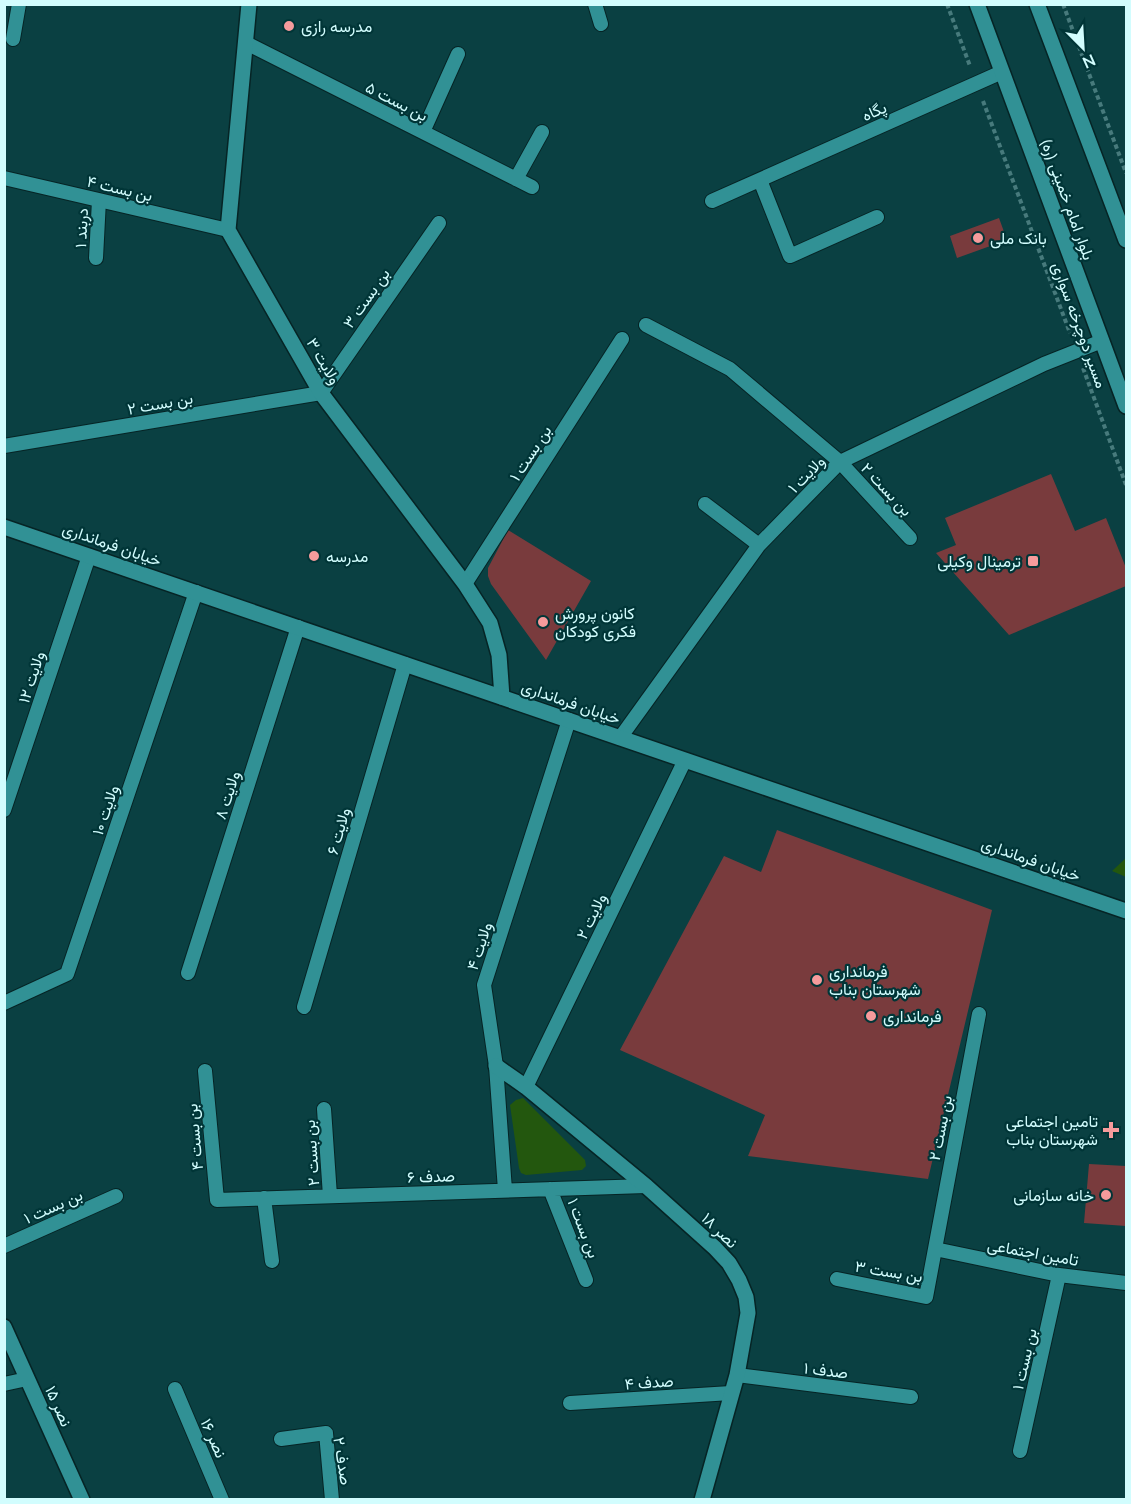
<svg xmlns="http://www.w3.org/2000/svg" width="1131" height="1504" font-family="Mulish,Vazirmatn,sans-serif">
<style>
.green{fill:#23570e}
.building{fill:#793b3d}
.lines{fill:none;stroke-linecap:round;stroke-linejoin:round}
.service-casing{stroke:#062425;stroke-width:16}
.minor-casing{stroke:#062425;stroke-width:18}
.secondary-casing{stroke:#062425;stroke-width:18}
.path{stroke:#477a7c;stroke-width:4;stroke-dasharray:4.5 3;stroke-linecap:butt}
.service{stroke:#319195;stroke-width:14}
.minor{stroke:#319195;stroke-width:15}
.secondary{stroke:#319195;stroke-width:15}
.poi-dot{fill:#f59b9c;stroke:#003537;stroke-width:2}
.labels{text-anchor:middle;stroke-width:4.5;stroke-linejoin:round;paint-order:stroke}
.poi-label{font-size:16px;fill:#d2fdfe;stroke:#003537;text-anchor:start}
.street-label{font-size:16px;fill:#d2fdfe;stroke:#003537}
</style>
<rect width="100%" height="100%" fill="#0a4042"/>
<path class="green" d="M1126,858V877L1112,871Z
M523,1098L585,1160L586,1166L582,1170L526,1175L521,1173L519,1168L510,1105L516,1100Z"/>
<path class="building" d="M999,218L1007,240L957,258L950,236Z
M1051,474L1075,531L1106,518L1126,568V586L1009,635L936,553L956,545L945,518Z
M508,530L591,581L546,660L491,584L488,576V568Z
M777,830L992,910L928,1179L748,1156L765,1115L620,1050L724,856L761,872Z
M1089,1164L1126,1166V1226L1084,1223Z"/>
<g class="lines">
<defs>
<path id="service" d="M595,4L601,24
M13,39L19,4
M246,43L532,187
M423,132L458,54
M4,178L228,230
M516,179L542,132
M760,180L790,256L877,217
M712,201L1002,72
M96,258L99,200
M646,325L730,369L840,462L910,538
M4,446L321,393L439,223
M705,504L759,545
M465,584L622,339
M620,738L759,545L840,462L1044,364L1102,341
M4,810L89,556
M188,973L298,627
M4,1003L67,974L196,592
M304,1007L405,664
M205,1071L217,1200L646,1186
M526,1087L685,760
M324,1109L330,1196
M550,1189L586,1280
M505,1190L496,1066L484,985L569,720
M264,1198L272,1261
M4,1246L116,1196
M935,1249L1059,1275L1126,1283
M837,1279L926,1297L979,1014
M737,1375L911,1397
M4,1384L27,1379
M175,1389L222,1500
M570,1403L731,1393
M281,1439L326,1433L332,1500
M1020,1451L1059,1275"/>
<path id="minor" d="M249,4L228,230L321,393L465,584L490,623L499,655L502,697
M496,1066L526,1087L646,1186L715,1248L729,1263L739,1280L746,1297L748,1313L737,1375L702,1500
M4,1327L82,1500"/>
<path id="secondary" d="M977,4L1126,406
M1037,4L1126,240
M4,527L1126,911"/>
</defs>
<use href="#service" class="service-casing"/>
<use href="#minor" class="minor-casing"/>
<use href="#secondary" class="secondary-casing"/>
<path class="path" d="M947,4L970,66
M1063,4L1126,173
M983,101L1070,333
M1083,368L1126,485"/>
<use href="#service" class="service"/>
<use href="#minor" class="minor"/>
<use href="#secondary" class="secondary"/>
</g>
<g class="poi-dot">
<circle cx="289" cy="26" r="6"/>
<circle cx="978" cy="238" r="6"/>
<circle cx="314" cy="556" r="6"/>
<rect x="1027" y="555" width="12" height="12" rx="3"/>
<circle cx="543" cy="622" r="6"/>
<circle cx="817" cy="980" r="6"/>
<circle cx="871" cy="1016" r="6"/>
<path d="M1108 1121h6v6h6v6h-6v6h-6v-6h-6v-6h6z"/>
<circle cx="1106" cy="1195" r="6"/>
</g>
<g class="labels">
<g class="poi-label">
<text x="301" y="32">مدرسه رازی</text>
<text x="990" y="244">بانک ملی</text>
<text x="326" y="562">مدرسه</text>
<text x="1021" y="567" text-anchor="end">ترمینال وکیلی</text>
<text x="555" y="619">کانون پرورش<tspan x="555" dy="18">فکری کودکان</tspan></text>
<text x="829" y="977">فرمانداری<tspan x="829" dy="18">شهرستان بناب</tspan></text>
<text x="883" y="1022">فرمانداری</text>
<text x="1098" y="1127" text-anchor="end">تامین اجتماعی<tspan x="1098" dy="18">شهرستان بناب</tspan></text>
<text x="1094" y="1201" text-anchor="end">خانه سازمانی</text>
</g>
<g class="street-label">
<text transform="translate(397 101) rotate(27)" y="6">بن بست ۵</text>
<text transform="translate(874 111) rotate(-24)" y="6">پگاه</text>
<text transform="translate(120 188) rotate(13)" y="6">بن بست ۴</text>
<text transform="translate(1068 199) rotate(70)" y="6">بلوار امام خمینی (ره)</text>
<text transform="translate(81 228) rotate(-87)" y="6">دربند ۱</text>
<text transform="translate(366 298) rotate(-55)" y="6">بن بست ۳</text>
<text transform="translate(1080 325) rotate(70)" y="6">مسیر دوچرخه سواری</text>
<text transform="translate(324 361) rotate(60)" y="6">ولایت ۳</text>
<text transform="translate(160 403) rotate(-10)" y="6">بن بست ۲</text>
<text transform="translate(530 453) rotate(-57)" y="6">بن بست ۱</text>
<text transform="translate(806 474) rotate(-46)" y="6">ولایت ۱</text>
<text transform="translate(887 489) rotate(47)" y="6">بن بست ۲</text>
<text transform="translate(112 544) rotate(19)" y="6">خیابان فرمانداری</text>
<text transform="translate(31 677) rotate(-72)" y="6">ولایت ۱۲</text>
<text transform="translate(571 702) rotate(19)" y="6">خیابان فرمانداری</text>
<text transform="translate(227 795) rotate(-72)" y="6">ولایت ۸</text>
<text transform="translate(105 810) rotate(-71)" y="6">ولایت ۱۰</text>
<text transform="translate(338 831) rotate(-74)" y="6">ولایت ۶</text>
<text transform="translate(1031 859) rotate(19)" y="6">خیابان فرمانداری</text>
<text transform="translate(591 916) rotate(-64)" y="6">ولایت ۲</text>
<text transform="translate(479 946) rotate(-72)" y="6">ولایت ۴</text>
<text transform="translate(940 1128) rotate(-79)" y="6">بن بست ۲</text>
<text transform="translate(194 1137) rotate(-95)" y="6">بن بست ۴</text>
<text transform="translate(311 1153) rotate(-94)" y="6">بن بست ۲</text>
<text transform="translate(431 1176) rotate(-2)" y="6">صدف ۶</text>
<text transform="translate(53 1206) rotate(-24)" y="6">بن بست ۱</text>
<text transform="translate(584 1228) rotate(69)" y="6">بن بست ۱</text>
<text transform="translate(720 1230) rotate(44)" y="6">نصر ۱۸</text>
<text transform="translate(1033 1252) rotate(10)" y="6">تامین اجتماعی</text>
<text transform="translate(889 1271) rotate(9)" y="6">بن بست ۳</text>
<text transform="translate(1024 1359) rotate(-77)" y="6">بن بست ۱</text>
<text transform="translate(826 1370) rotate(7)" y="6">صدف ۱</text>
<text transform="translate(649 1382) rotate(-4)" y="6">صدف ۴</text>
<text transform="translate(59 1406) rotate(66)" y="6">نصر ۱۵</text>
<text transform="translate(214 1438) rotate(66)" y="6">نصر ۱۶</text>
<text transform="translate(343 1461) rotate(81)" y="6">صدف ۲</text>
</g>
</g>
<rect width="1131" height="1504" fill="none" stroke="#d2fdfe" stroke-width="12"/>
<g transform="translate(1083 48) rotate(156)" stroke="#003537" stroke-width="4.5" paint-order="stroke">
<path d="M0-4.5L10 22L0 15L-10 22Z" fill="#d2fdfe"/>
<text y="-9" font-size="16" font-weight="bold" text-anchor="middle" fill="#d2fdfe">N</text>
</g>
</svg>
